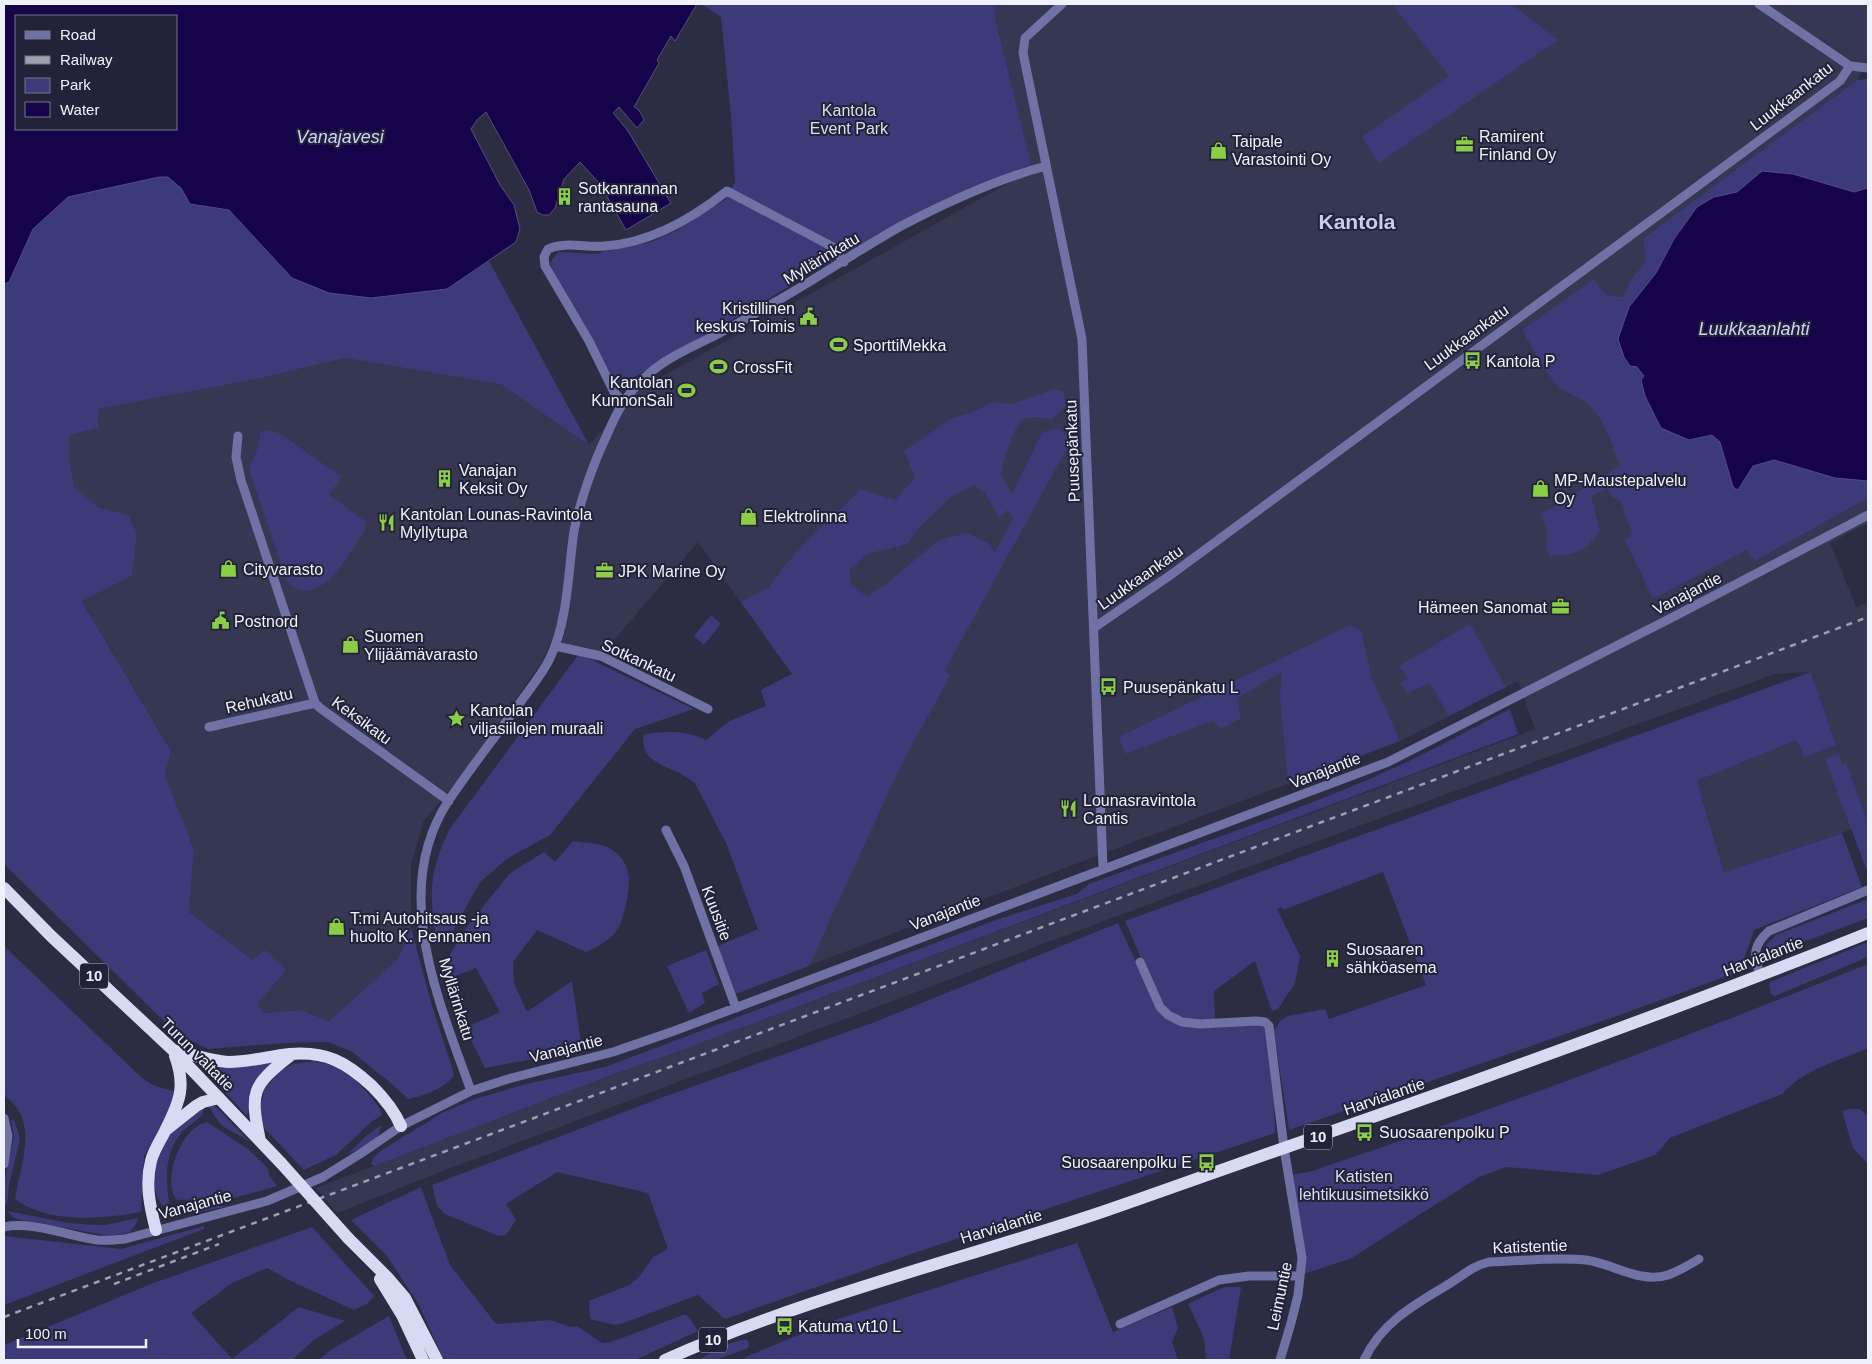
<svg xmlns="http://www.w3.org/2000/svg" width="1872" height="1364" font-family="Helvetica,sans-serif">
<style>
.built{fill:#363752}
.green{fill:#3c3a78;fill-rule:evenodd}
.water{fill:#150449;stroke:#574b7f;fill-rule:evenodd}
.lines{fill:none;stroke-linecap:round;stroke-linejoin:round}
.minor{stroke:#7072a5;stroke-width:9}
.highway{stroke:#d8daf3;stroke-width:12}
.rail{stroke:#9e9faf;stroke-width:2.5;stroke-dasharray:6 6;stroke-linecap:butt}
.highway-bridge{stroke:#d8daf3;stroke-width:12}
.labels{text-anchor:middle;stroke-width:4;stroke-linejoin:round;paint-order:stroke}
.shield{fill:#222338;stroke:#b2b3c1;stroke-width:1}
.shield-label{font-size:15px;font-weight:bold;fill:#f0f1fc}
.street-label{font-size:16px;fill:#f0f1fc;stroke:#222338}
.park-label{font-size:16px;fill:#dcddf3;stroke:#222338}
.poi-label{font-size:16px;fill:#f0f1fc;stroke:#222338;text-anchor:start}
.water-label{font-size:18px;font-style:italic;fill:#cfd2fc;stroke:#222338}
.district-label{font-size:21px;font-weight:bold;fill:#cacde9;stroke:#222338}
</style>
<rect width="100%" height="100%" fill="#2c2d43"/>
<path class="built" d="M996,4H1868V63L1857,80L1704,194L1629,283L1610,338L1688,455L1755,561L1868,498V523L1830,543L1856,607L1868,603V824L1724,872L1697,781L1797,740L1836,745L1811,672L1775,674L1356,827L1064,936L422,1179L337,1213L316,1188L607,1077L689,1048L735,1028L736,1030L1535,729L1518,681L1400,741L776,978L727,845L695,783L694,751L728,722L766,706L761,690L792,674L698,542L595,662L550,642L542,662L456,783L424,820L411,864V928L398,959L329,1021L301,1010L263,1013L258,1004L253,960L189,912L194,849L165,775L171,751L82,600L132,576L127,515L98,507L73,487L69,460V434L98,428V409L266,377L345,358L500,384L589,445L640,389L1032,170L995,16Z"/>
<path class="green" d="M701,4H996L995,17L1031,165L945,199L827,264L621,385L614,384L557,286L550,263L558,252L598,254L602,252L651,242L676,231L726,199L735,182L731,115L721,17Z
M1392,4H1514L1513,5L1558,40L1379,163L1362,137L1449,76Z
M1868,79V188L1855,192L1793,174L1762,171L1737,192L1714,197L1697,207L1674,239L1656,273L1629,307L1637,367L1689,440L1712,435L1720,442L1738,490L1753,466L1774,460L1835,478L1868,481V498L1755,561L1746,550L1653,599L1625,540L1632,534L1621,501L1612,497L1607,488L1591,496L1600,531C1586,550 1575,557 1550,555L1547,549V532L1541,514L1620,466C1613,447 1602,413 1585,402C1574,395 1564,393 1555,383C1543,369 1532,347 1522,330L1594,279C1604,294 1606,297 1624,297L1629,283L1645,262L1644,238L1857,80Z
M159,177H168L181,188L191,204L229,210L292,278L447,289L489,261L589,445L500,384L345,358L266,377L98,409V428L69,435V460L74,487L98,507L128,515L137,534L132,576L82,601L171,751L165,775L194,849L189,912L253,960L265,950L286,970L258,1003L263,1013L301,1010L329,1021L398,959L411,928L432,1006L452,1067L454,1076C443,1089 424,1096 408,1099L392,1084L351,1051L328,1042L285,1043L208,1049L176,1033L4,864V284L9,282L33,229L68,197Z
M1054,389L1064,392L1065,407L1052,420C1044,418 1032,415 1024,419C1012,426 1004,462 1001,475L1012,494L1042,432L1058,428L1071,441L945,670L950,676L901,765L809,966L736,994L734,991L718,946L758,929L727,845L695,783L680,773L661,765L649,757L644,748L643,737L645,734C667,731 686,730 706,740L728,722L766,706L761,690L792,674L741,602L768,588L786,564L807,541L861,489L895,500L915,478L904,451L952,418L973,412L992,402L1011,404ZM974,485L985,493L999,517L1008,510L1013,519L995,553L988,543L967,533L939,540L886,584L867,597L851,585L849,570L867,554L907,544L920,527L952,496Z
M268,430L279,433L342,477L329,495L365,521L366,528C353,547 328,596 302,590C297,589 292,585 288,583L250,473V466L259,445L260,433Z
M711,615L721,624L704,645L694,636Z
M1470,624L1506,687L1449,716L1430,683L1408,693L1400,683L1408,679L1399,666Z
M1350,625L1361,630L1372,679L1400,741L1288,783L1280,696L1282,672L1237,698L1241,718L1221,729L1212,721L1125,754L1119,737Z
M579,654L694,709L635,729L550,835L508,858L480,882L448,940L437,945C433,918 428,891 436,864C439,852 444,841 449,830Z
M1811,672L1836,745L1804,757L1797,740L1697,781L1724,872L1842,833L1862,887L1754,930L1743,962L1738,972C1589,1027 1439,1078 1289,1130L1274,1031L1281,1020L1288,1016L1325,1009L1329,1019L1426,985L1383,872L1283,910L1282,907L1277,909L1300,956L1295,983L1278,1009L1272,1011L1255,961L1214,991L1215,1021L1199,1022L1170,1015L1162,1006L1125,921Z
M1510,709L1518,734L736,1030L735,1029L689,1048L609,1076L374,1166L371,1164L373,1158L382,1150L442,1113L475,1099L526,1084L605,1067L996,920L1077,894L1089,884C1179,850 1271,820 1360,783C1411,762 1460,735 1510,709Z
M1839,754L1842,764L1846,763L1868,823V874L1825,759Z
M573,841C586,843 601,843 611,849C634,863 630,887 625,909C623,914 622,922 619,927C611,940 599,946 586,952L537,930L513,962L514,983L527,1012L572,981L582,1050L485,1068L465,1028L500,1012L476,968L446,980L442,968L464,931L509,874L544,852L555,862Z
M1868,899V918L1768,955L1766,945L1776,935Z
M1118,923L1157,1008L1165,1018L1182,1025H1261L1266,1028L1274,1102L1275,1133L920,1251L725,1319L698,1295L624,1323L614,1325L590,1319L589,1301L629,1285L639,1277L653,1257L668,1249L648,1193L557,1172L506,1204L516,1220L506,1235L498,1236L445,1214L437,1206L432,1185L666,1096L875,1022Z
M1868,942V957L1775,996L1771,994L1769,986L1770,982Z
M4,946L142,1078L155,1086L176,1092L169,1113L144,1156L141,1212C103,1219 48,1224 15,1199C19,1170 35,1135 17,1108C13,1103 8,1098 4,1094Z
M706,950L719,984L702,993L705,1003L689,1013L667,966Z
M1868,964V1048C1838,1061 1804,1069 1782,1094L1670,1138L1655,1155L1598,1175L1507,1167L1479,1177L1350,1259L1303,1274L1291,1175L1309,1172C1498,1109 1683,1038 1868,964Z
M273,1061L250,1100L248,1114L246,1115L198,1062Z
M315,1061C325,1063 335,1066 344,1071C354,1077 381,1105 382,1115L371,1122L336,1155L304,1170L264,1128L261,1115V1103L264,1090L278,1072L293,1064Z
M208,1106H215L220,1111L250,1142L221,1125Z
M203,1107V1114C198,1120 191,1124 185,1129C165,1149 165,1175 169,1202L168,1205L163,1206C148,1189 154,1154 167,1137C177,1125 191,1116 203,1107Z
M1850,1109H1859L1868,1116V1164L1853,1148L1842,1111Z
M14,1119L20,1139L9,1185L7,1204L4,1205V1183L14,1136L11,1121Z
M207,1122L249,1150L268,1168L269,1175L277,1186L234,1198L177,1200C161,1180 181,1127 207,1122Z
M381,1125C380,1142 362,1148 348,1154L366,1136Z
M421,1187L450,1265L496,1324L551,1320L570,1327L577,1326L602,1343L611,1342L683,1315H687L698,1331L635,1360H447L442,1356L419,1305L387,1256L351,1220Z
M229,1206L183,1215L169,1211C181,1204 214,1206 229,1206Z
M7,1211L69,1223L93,1225H105L138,1218L136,1224L129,1233L110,1236L17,1219L13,1217Z
M204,1226V1229L4,1305V1236L121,1249Z
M312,1227L374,1296L367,1304L354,1310L291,1281L267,1268L232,1283L191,1313L232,1359L299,1307L345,1321L314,1340L292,1360H4V1345L151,1284Z
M1077,1243L1113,1332L1172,1307L1178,1328L1172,1342L1178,1360H741L750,1355L841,1318Z
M1224,1287H1241L1229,1360H1206L1204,1338L1188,1304Z
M389,1316L407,1360H318L331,1350Z
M741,1340H747L749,1344L748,1348L715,1360H698L725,1345Z"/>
<path class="water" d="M4,4H697L675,41L671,36L657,60L659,63L634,107L639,110L644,120L637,128L619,107L613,113L628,131L671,203L626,230L600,184L580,162L564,179L555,208L549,215H543L537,212L529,190L486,112L477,120L471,129L500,185L514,205L520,229L516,242L447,289L371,298L329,293L292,278L229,210L190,204L181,188L168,177H159L68,197L33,229L9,282L4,284ZM16,16H176V129H16Z
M1762,171L1793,174L1854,192L1868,188V481L1835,478L1774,460L1753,466L1738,490L1733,487L1720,442L1712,435L1689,440L1661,428L1645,396L1641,380L1644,376L1637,367L1630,366L1624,357L1618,339L1629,307L1656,273L1674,239L1697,207L1714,197L1737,192Z"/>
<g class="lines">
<path class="minor" d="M1062,4L1025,38L1023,53L1082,339L1103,868
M1759,4L1850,66L1868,68
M623,402L614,392L589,341L545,266L544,257L548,249C566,241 586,248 605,246C650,243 693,218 727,191L833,247L844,262
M238,436L236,457L241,480L315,703L320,708L449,801
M1095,627L1172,574L1840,81L1850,66
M555,646L601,656L708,709
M209,727L315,703
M666,830L684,866L736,1008
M1140,962L1160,1007L1168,1015L1182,1022L1200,1024L1256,1021L1265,1022L1269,1026L1284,1148L1302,1258L1298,1295L1291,1323L1280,1360
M1760,975C1754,955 1752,946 1769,931L1868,890
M471,1091C439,1001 389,890 449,800C472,766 498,733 522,700C532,686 543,673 550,658C568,621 568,572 574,531C579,504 594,462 606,437C618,409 627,392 651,372C670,356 694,346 716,335C734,326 752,315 770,305C815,280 858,250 903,225C949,201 997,179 1046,166
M4,1118L8,1136L4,1164
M4,1227C32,1221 69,1236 97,1240C106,1241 116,1240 125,1239L267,1201L323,1177L360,1154L401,1126L471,1091L508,1079L613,1052L674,1031L1388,762L1677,615L1868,515
M1120,1324L1219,1280L1249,1276H1300
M1364,1360C1381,1323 1415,1304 1449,1284C1463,1275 1473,1266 1489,1262C1521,1261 1554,1257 1586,1260C1612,1263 1640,1284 1668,1275C1679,1271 1689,1265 1699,1259"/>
<path class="highway" d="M4,888L51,936L173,1050L281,1163
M173,1050C191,1054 210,1061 229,1062C249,1062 270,1056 290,1054C326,1051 346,1062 372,1086C384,1098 394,1110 401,1126
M167,1129L196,1106L203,1102L219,1098
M260,1141C250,1092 251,1086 291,1055
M156,1230C150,1207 145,1184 151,1161C154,1149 161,1140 166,1129C180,1101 186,1086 175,1056
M348,1238L387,1277L405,1298L437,1360
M380,1279L402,1315L423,1360
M665,1360C806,1297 956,1261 1102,1212C1163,1191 1224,1169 1284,1148C1480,1080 1676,1010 1868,933"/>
<path class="rail" d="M114,1284L219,1244
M4,1317L1868,617"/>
<path class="highway-bridge" d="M281,1163L348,1238"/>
</g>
<defs>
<symbol id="office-bare" viewBox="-9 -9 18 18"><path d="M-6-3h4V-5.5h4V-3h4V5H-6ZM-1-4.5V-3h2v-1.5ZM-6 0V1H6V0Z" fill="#8bce46" stroke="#222338" stroke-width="2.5" paint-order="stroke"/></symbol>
<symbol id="shop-bare" viewBox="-9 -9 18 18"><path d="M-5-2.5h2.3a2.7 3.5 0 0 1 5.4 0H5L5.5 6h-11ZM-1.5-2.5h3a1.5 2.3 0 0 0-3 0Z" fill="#8bce46" stroke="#222338" stroke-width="2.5" paint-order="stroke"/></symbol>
<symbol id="building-bare" viewBox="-9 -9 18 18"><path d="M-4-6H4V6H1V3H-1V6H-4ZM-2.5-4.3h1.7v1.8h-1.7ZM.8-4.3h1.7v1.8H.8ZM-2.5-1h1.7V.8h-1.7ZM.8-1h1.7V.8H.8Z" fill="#8bce46" stroke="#222338" stroke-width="2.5" paint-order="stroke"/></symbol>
<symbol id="civic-bare" viewBox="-9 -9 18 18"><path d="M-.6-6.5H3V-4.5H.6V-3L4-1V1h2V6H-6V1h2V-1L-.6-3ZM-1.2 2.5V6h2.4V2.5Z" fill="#8bce46" stroke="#222338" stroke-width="2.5" paint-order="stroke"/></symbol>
<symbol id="stadium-bare" viewBox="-9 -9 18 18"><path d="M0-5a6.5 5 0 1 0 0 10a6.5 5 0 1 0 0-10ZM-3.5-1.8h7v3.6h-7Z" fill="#8bce46" stroke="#222338" stroke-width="2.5" paint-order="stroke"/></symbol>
<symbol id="bus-bare" viewBox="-9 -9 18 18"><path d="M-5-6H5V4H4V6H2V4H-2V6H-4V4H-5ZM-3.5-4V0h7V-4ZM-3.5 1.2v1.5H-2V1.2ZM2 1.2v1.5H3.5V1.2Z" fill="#8bce46" stroke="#222338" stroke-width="2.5" paint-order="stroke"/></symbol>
<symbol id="restaurant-bare" viewBox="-9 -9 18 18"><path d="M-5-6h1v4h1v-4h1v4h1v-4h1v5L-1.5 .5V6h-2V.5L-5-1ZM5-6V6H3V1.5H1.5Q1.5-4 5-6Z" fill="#8bce46" stroke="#222338" stroke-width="2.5" paint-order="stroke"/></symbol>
<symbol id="sight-bare" viewBox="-9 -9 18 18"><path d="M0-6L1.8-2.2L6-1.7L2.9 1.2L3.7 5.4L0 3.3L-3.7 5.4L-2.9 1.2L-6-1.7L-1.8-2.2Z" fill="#8bce46" stroke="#222338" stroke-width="2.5" paint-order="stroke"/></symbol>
</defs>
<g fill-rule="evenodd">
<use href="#office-bare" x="1452" y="132" width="25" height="25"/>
<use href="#shop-bare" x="1206" y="138" width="25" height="25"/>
<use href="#building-bare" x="552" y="184" width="25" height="25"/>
<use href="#civic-bare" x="796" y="304" width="25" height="25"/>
<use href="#stadium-bare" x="826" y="332" width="25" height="25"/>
<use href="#bus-bare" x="1460" y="348" width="25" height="25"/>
<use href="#stadium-bare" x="706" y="354" width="25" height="25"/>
<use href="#stadium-bare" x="674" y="378" width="25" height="25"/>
<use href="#building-bare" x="432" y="466" width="25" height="25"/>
<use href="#shop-bare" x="1528" y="476" width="25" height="25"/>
<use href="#shop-bare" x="736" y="504" width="25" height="25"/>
<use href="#restaurant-bare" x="374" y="510" width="25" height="25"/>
<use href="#shop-bare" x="216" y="556" width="25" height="25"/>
<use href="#office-bare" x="592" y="558" width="25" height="25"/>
<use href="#office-bare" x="1548" y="594" width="25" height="25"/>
<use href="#civic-bare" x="208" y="608" width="25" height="25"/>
<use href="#shop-bare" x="338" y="632" width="25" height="25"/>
<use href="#bus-bare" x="1096" y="674" width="25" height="25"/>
<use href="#sight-bare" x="444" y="706" width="25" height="25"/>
<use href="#restaurant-bare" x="1056" y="796" width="25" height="25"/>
<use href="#shop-bare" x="324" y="914" width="25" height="25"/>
<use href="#building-bare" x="1320" y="946" width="25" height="25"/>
<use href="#bus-bare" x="1352" y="1120" width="25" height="25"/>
<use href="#bus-bare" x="1194" y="1150" width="25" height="25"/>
<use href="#bus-bare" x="772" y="1314" width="25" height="25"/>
</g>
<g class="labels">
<g class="shield">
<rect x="80" y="963.5" width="28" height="25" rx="4"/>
<rect x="1304" y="1124.5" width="28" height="25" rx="4"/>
<rect x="699" y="1327.5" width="28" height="25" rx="4"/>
</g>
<g class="shield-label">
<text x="94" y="981">10</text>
<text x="1318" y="1142">10</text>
<text x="713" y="1345">10</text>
</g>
<g class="street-label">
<text transform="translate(1791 96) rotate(-38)" y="6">Luukkaankatu</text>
<text transform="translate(821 258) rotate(-31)" y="6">Myllärinkatu</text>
<text transform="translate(1466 337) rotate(-36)" y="6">Luukkaankatu</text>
<text transform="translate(1072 451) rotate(-92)" y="6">Puusepänkatu</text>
<text transform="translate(1140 577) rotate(-35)" y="6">Luukkaankatu</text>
<text transform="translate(1687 593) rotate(-27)" y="6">Vanajantie</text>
<text transform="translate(639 660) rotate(25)" y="6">Sotkankatu</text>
<text transform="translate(259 700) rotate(-13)" y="6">Rehukatu</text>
<text transform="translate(362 720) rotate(36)" y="6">Keksikatu</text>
<text transform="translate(1325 770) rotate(-21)" y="6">Vanajantie</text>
<text transform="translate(945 912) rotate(-21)" y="6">Vanajantie</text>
<text transform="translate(717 913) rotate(69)" y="6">Kuusitie</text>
<text transform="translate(1763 956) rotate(-21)" y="6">Harvialantie</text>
<text transform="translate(457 999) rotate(73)" y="6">Myllärinkatu</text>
<text transform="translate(566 1048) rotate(-14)" y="6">Vanajantie</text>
<text transform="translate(198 1054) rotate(45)" y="6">Turun valtatie</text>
<text transform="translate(1384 1096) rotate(-19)" y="6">Harvialantie</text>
<text transform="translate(195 1204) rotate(-15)" y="6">Vanajantie</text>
<text transform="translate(1001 1226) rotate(-17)" y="6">Harvialantie</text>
<text transform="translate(1530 1246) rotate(-2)" y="6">Katistentie</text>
<text transform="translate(1279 1296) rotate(-78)" y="6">Leimuntie</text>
</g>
<g class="park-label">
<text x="849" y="116">Kantola<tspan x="849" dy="18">Event Park</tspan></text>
<text x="1364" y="1182">Katisten<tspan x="1364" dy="18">lehtikuusimetsikkö</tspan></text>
</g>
<g class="poi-label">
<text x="1479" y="142">Ramirent<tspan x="1479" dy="18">Finland Oy</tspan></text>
<text x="1232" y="147">Taipale<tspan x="1232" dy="18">Varastointi Oy</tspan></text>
<text x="578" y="194">Sotkanrannan<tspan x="578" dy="18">rantasauna</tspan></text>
<text x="795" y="314" text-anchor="end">Kristillinen<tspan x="795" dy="18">keskus Toimis</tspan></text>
<text x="853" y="351">SporttiMekka</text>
<text x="1486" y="367">Kantola P</text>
<text x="733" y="373">CrossFit</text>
<text x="673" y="388" text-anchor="end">Kantolan<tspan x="673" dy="18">KunnonSali</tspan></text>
<text x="459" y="476">Vanajan<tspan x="459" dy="18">Keksit Oy</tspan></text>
<text x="1554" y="486">MP-Maustepalvelu<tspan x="1554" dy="18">Oy</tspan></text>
<text x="400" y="520">Kantolan Lounas-Ravintola<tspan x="400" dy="18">Myllytupa</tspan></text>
<text x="763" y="522">Elektrolinna</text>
<text x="243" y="575">Cityvarasto</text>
<text x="618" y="577">JPK Marine Oy</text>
<text x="1547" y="613" text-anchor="end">Hämeen Sanomat</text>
<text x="234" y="627">Postnord</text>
<text x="364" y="642">Suomen<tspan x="364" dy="18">Ylijäämävarasto</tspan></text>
<text x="1123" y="693">Puusepänkatu L</text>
<text x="470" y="716">Kantolan<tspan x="470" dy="18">viljasiilojen muraali</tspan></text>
<text x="1083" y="806">Lounasravintola<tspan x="1083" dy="18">Cantis</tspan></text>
<text x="350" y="924">T:mi Autohitsaus -ja<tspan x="350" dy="18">huolto K. Pennanen</tspan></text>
<text x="1346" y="955">Suosaaren<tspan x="1346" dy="18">sähköasema</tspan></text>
<text x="1379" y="1138">Suosaarenpolku P</text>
<text x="1192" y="1168" text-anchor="end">Suosaarenpolku E</text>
<text x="798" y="1332">Katuma vt10 L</text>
</g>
<g class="water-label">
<text x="340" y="143">Vanajavesi</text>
<text x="1754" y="335">Luukkaanlahti</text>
</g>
<g class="district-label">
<text x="1357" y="229">Kantola</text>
</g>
</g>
<rect width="1872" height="1364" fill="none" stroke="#f0f1fc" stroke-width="10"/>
<rect x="15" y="15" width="162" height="115" fill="#222338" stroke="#747586"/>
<rect x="25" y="31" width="25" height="8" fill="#7072a5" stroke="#747586"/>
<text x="60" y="40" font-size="15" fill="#f0f1fc">Road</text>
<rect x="25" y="56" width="25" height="8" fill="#9e9faf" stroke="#747586"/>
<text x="60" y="65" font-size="15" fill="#f0f1fc">Railway</text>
<rect x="25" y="78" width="25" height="15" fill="#3c3a78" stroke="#747586"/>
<text x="60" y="90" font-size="15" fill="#f0f1fc">Park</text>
<rect x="25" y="102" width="25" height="15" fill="#150449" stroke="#747586"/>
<text x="60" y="115" font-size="15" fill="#f0f1fc">Water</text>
<path d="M18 1339v8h128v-8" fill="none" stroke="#f0f1fc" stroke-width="2.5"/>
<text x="25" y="1339" font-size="15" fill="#f0f1fc" stroke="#222338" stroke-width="4" paint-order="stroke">100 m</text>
</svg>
